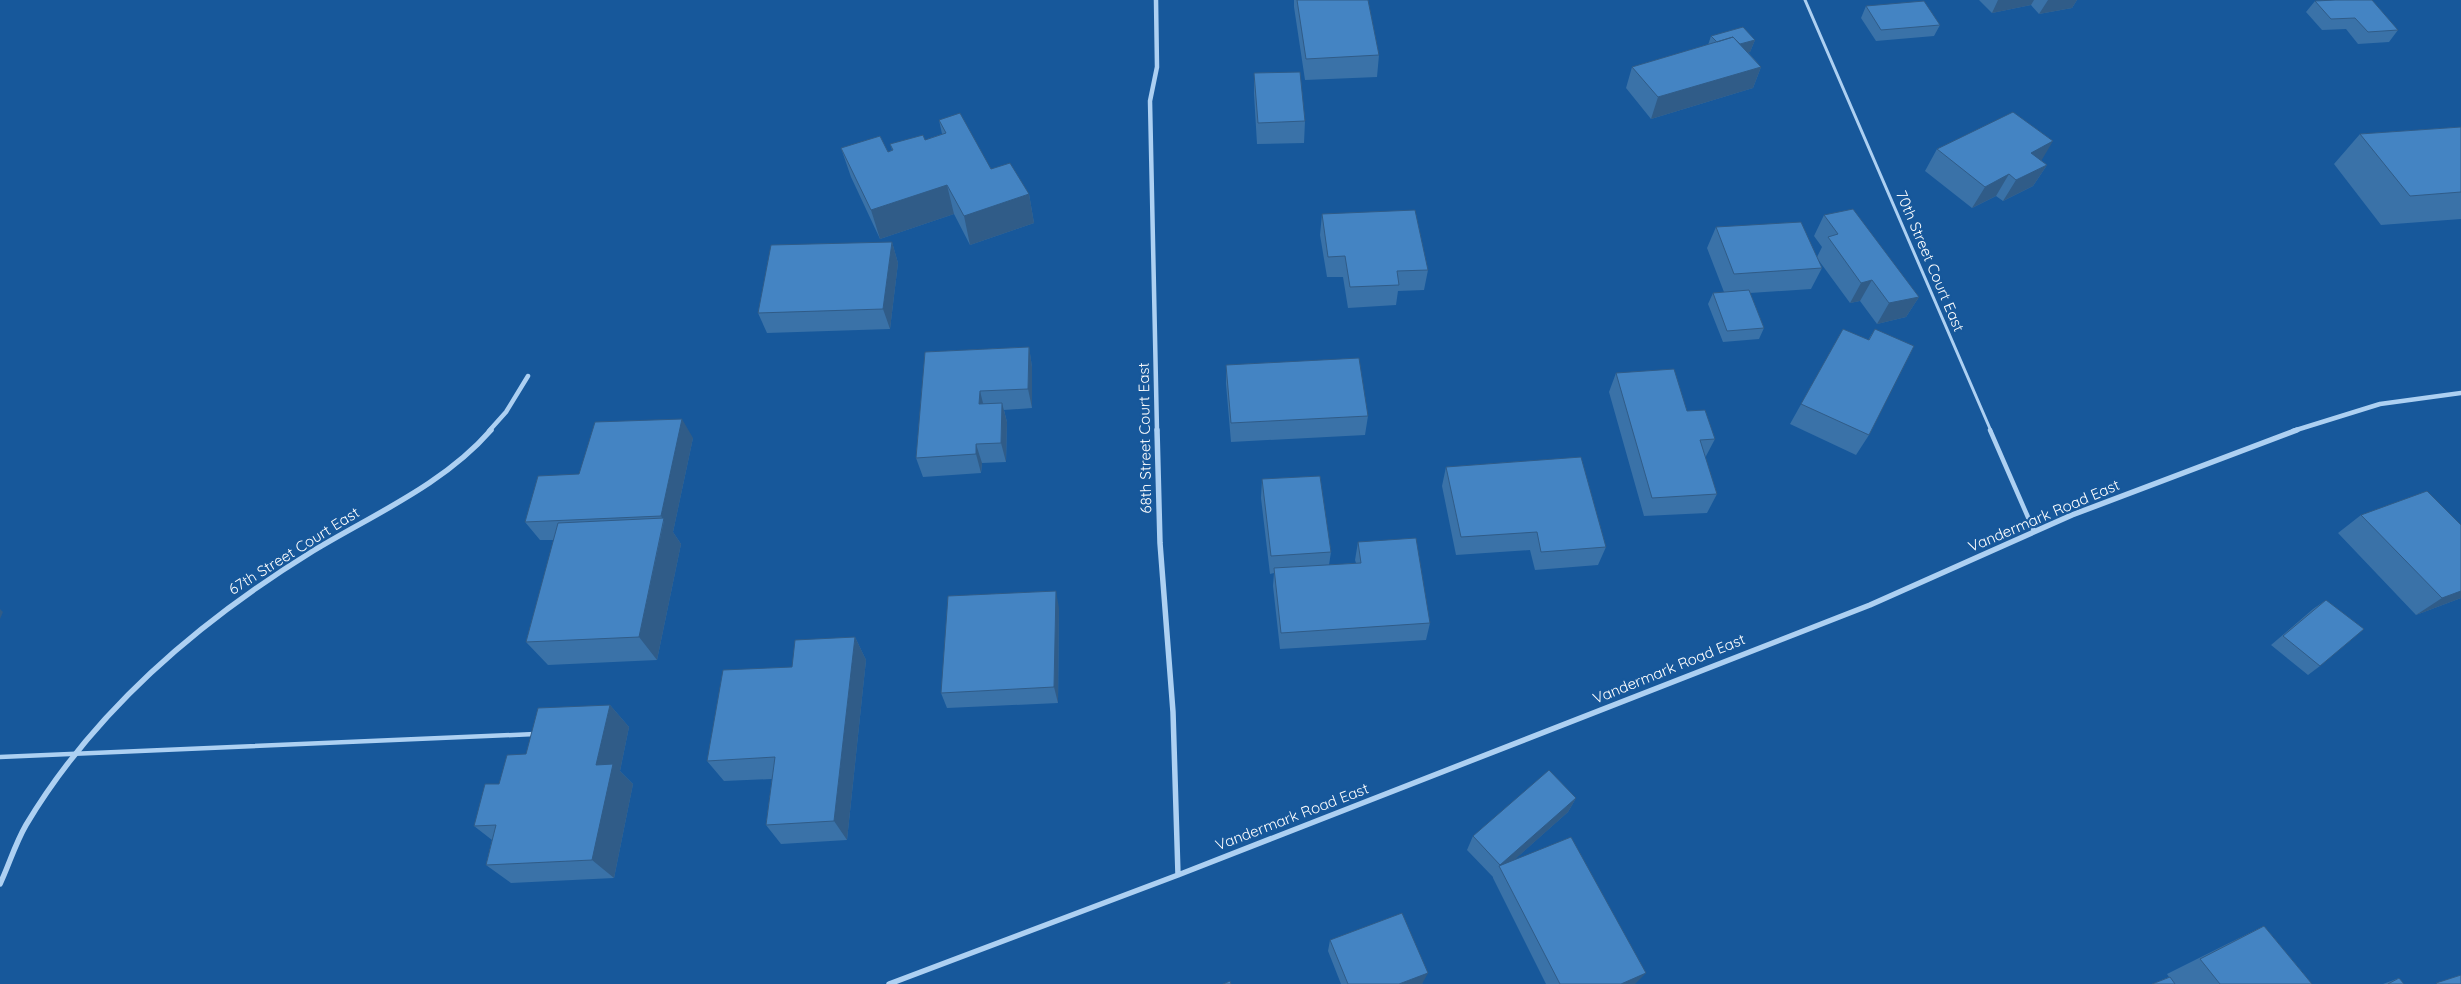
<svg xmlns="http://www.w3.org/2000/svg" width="2461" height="984" font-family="Quicksand,sans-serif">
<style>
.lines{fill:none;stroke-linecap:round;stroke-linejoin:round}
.lane-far1{stroke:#add0f2;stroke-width:3}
.lane{stroke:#add0f2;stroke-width:4.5}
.street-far1{stroke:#add0f2;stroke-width:4.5}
.street{stroke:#add0f2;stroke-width:5.5}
.wall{fill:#3a72a8}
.shaded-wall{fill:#305c88}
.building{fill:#4484c3;stroke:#305c88}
.labels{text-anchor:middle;stroke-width:4.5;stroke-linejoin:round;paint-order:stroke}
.street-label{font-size:15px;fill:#fff;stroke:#17589b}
</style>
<rect width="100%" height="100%" fill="#17589b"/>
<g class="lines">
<path class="lane-far1" d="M1805,0L1991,431"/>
<path class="lane" d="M1990,430L2034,531
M0,757L535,734"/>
<path class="street-far1" d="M1156,0L1157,67L1150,101L1157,431
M489,431L506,412L528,376
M2293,431L2380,404L2461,393"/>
<path class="street" d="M1157,430L1160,543L1173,712L1178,875
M0,884C9,865 15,844 26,825C94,711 201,620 313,551C374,514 443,485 491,430
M889,984L1178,875L1870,605L2072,515L2297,430"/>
</g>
<path class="wall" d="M1294,0H1368L1379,55L1377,77L1305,80L1294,7Z
M1979,0H2077L2072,8L2039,14L2031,5L1992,13Z
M2315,1L2398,30L2389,42L2358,44L2346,29L2322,30L2306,12Z
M1866,6L1940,25L1934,36L1876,41L1861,18Z
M1711,36L1755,40L1750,52H1748L1761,67L1753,88L1651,119L1626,88L1632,67L1708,45Z
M1254,73L1305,121L1304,143L1257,144L1254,94Z
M939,120L991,169L1029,194L1034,223L970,245L954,214L880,239L851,177L841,148L888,152L892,150L890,144L925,140L942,134Z
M2461,127V219L2381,225L2334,164L2360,134Z
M1937,149L2041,160L2047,165L2033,186L2003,201L1996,196L1972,208L1925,171Z
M1322,214L1428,270L1424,290L1398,291L1396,305L1348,308L1343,277H1327L1320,235Z
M1824,215L1919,297L1906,317L1877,324L1860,301L1850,303L1817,258L1822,268L1811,289L1750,293L1764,328L1759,339L1723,342L1708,304L1713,293L1724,292L1707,248L1716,227L1817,257L1822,247L1814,236Z
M892,242L898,263L890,329L767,333L758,313Z
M1843,329L1868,340L1875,329L1869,435L1856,455L1790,424Z
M1029,347L1032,367V408L1004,410L1007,422L1006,462L982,463L981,473L923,477L916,458L925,352Z
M1226,365L1368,416L1365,435L1231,442L1226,384Z
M1616,373L1715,439L1705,458L1717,494L1707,513L1644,516L1609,392Z
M693,438L673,532L681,544L657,660L548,665L526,642L554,540H540L525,522L579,474Z
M1446,467L1606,547L1598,565L1535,570L1530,550L1456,555L1442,486Z
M1262,479L1331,552L1329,565L1356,563L1355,560L1358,542L1430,623L1426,640L1280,649L1273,586L1274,573L1270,574L1261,498Z
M2361,515L2461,598L2416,615L2338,533Z
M2326,600L2320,666L2308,675L2271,645L2313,609Z
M1059,608L1058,703L947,708L941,693Z
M855,637L866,660L847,840L781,844L766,825L772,779L724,781L707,761L792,667Z
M610,705L629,727L620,771L633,784L614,878L511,883L486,865L492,840L474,826L526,754Z
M1576,798L1568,812L1514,860L1635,984H1546L1493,878V877L1467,850L1473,836Z
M2264,926L2312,984H2152L2169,977L2167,974L2229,943Z
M1330,940L1423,984H1341L1328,951Z
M2399,978L2404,984H2383Z"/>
<path class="shaded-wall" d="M1998,0H2034L2031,5L1992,13Z
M2048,0H2077L2072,8L2039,14Z
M1755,40L1750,52L1718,60L1723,49Z
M1761,67L1753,88L1651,119L1658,97Z
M2053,141L2040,163L2031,153Z
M2047,165L2033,186L2003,201L2016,180Z
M2009,174L1996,196L1972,208L1985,187Z
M947,185L954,214L880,239L871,210Z
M1029,194L1034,223L970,245L964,216Z
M892,242L898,263L890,329L883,309Z
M1872,280L1860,301L1850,303L1861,283Z
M1919,297L1906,317L1877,324L1889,303Z
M1029,347L1032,367V408L1028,389Z
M980,391L985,411L979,404Z
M1002,403L1007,422L1006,462L1001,443Z
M682,419L693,438L673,532L681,544L657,660L639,637L664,521L661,516Z
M976,444L982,463L981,473L976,454Z
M1056,591L1059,608L1058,703L1054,687Z
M2461,591V598L2416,615L2442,598Z
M0,609L3,612L0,619Z
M855,637L866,660L847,840L834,821Z
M610,705L629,727L620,771L633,784L614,878L592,860L596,765Z
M1576,798L1568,812L1502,871L1500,865Z
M1428,973L1422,984H1399Z
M1646,973L1635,984H1621Z"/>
<path class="building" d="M1297,0H1368L1379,55L1306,59Z
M2335,0H2372L2398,30L2368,32L2355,18L2331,19L2315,1Z
M1924,1L1940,25L1881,30L1866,6Z
M1743,27L1755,40L1740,44L1733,37L1717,42L1711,36Z
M1733,37L1761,67L1658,97L1632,67Z
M1300,72L1305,121L1258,123L1254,73Z
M2013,112L2053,141L2031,153L2047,165L2016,180L2009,174L1985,187L1937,149Z
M960,113L991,169L1010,163L1029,194L964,216L947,185L871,210L841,148L880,136L888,152L893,150L890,144L923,135L925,140L946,133L939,120Z
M2461,127V192L2410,196L2360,134Z
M1853,209L1919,297L1889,303L1872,280L1861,283L1828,237L1838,234L1824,215Z
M1415,210L1428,270L1397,271L1399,285L1350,287L1345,256L1328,257L1322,214Z
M1801,222L1822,268L1734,274L1716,227Z
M892,242L883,309L758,313L771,245Z
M1749,290L1764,328L1727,331L1713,293Z
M1843,329L1869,340L1875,329L1914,346L1869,435L1801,404Z
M1029,347L1028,389L980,391L979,404L1002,403L1001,443L976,444V454L916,458L925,352Z
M1359,358L1368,416L1231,423L1226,365Z
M1674,369L1687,411L1705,410L1715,439L1700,440L1717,494L1652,498L1616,373Z
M682,419L661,516L525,522L538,476L579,474L595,422Z
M1581,457L1606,547L1541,552L1537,532L1461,537L1446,467Z
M1320,476L1331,552L1271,556L1262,479Z
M2427,491L2461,525V591L2442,598L2361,515Z
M664,518L639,637L526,642L558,523Z
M1416,538L1430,623L1281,633L1274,568L1361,563L1358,542Z
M1056,591L1054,687L941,693L948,596Z
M2326,600L2364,629L2320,666L2283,636Z
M855,637L834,821L766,825L775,757L707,761L723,670L792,667L795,640Z
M610,705L596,765L613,764L592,860L486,865L496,825L474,826L485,784H499L507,755L526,754L538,708Z
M1549,770L1576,798L1500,865L1473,836Z
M1571,837L1646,973L1621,984H1560L1499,866Z
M1402,913L1428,973L1399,984H1348L1330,940Z
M2264,926L2312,984H2220L2200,959Z
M2461,975V984H2437L2436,983Z
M2170,977L2175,984H2152Z
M2399,978L2404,984H2388Z
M1230,981L1231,984H1223Z"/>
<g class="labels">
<g class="street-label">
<text transform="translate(1930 261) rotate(67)" y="5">70th Street Court East</text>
<text transform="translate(1145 438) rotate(-91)" y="5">68th Street Court East</text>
<text transform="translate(2044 516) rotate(-23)" y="5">Vandermark Road East</text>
<text transform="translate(294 551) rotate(-32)" y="5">67th Street Court East</text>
<text transform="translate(1669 669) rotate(-22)" y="5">Vandermark Road East</text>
<text transform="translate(1292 817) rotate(-21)" y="5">Vandermark Road East</text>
</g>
</g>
</svg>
